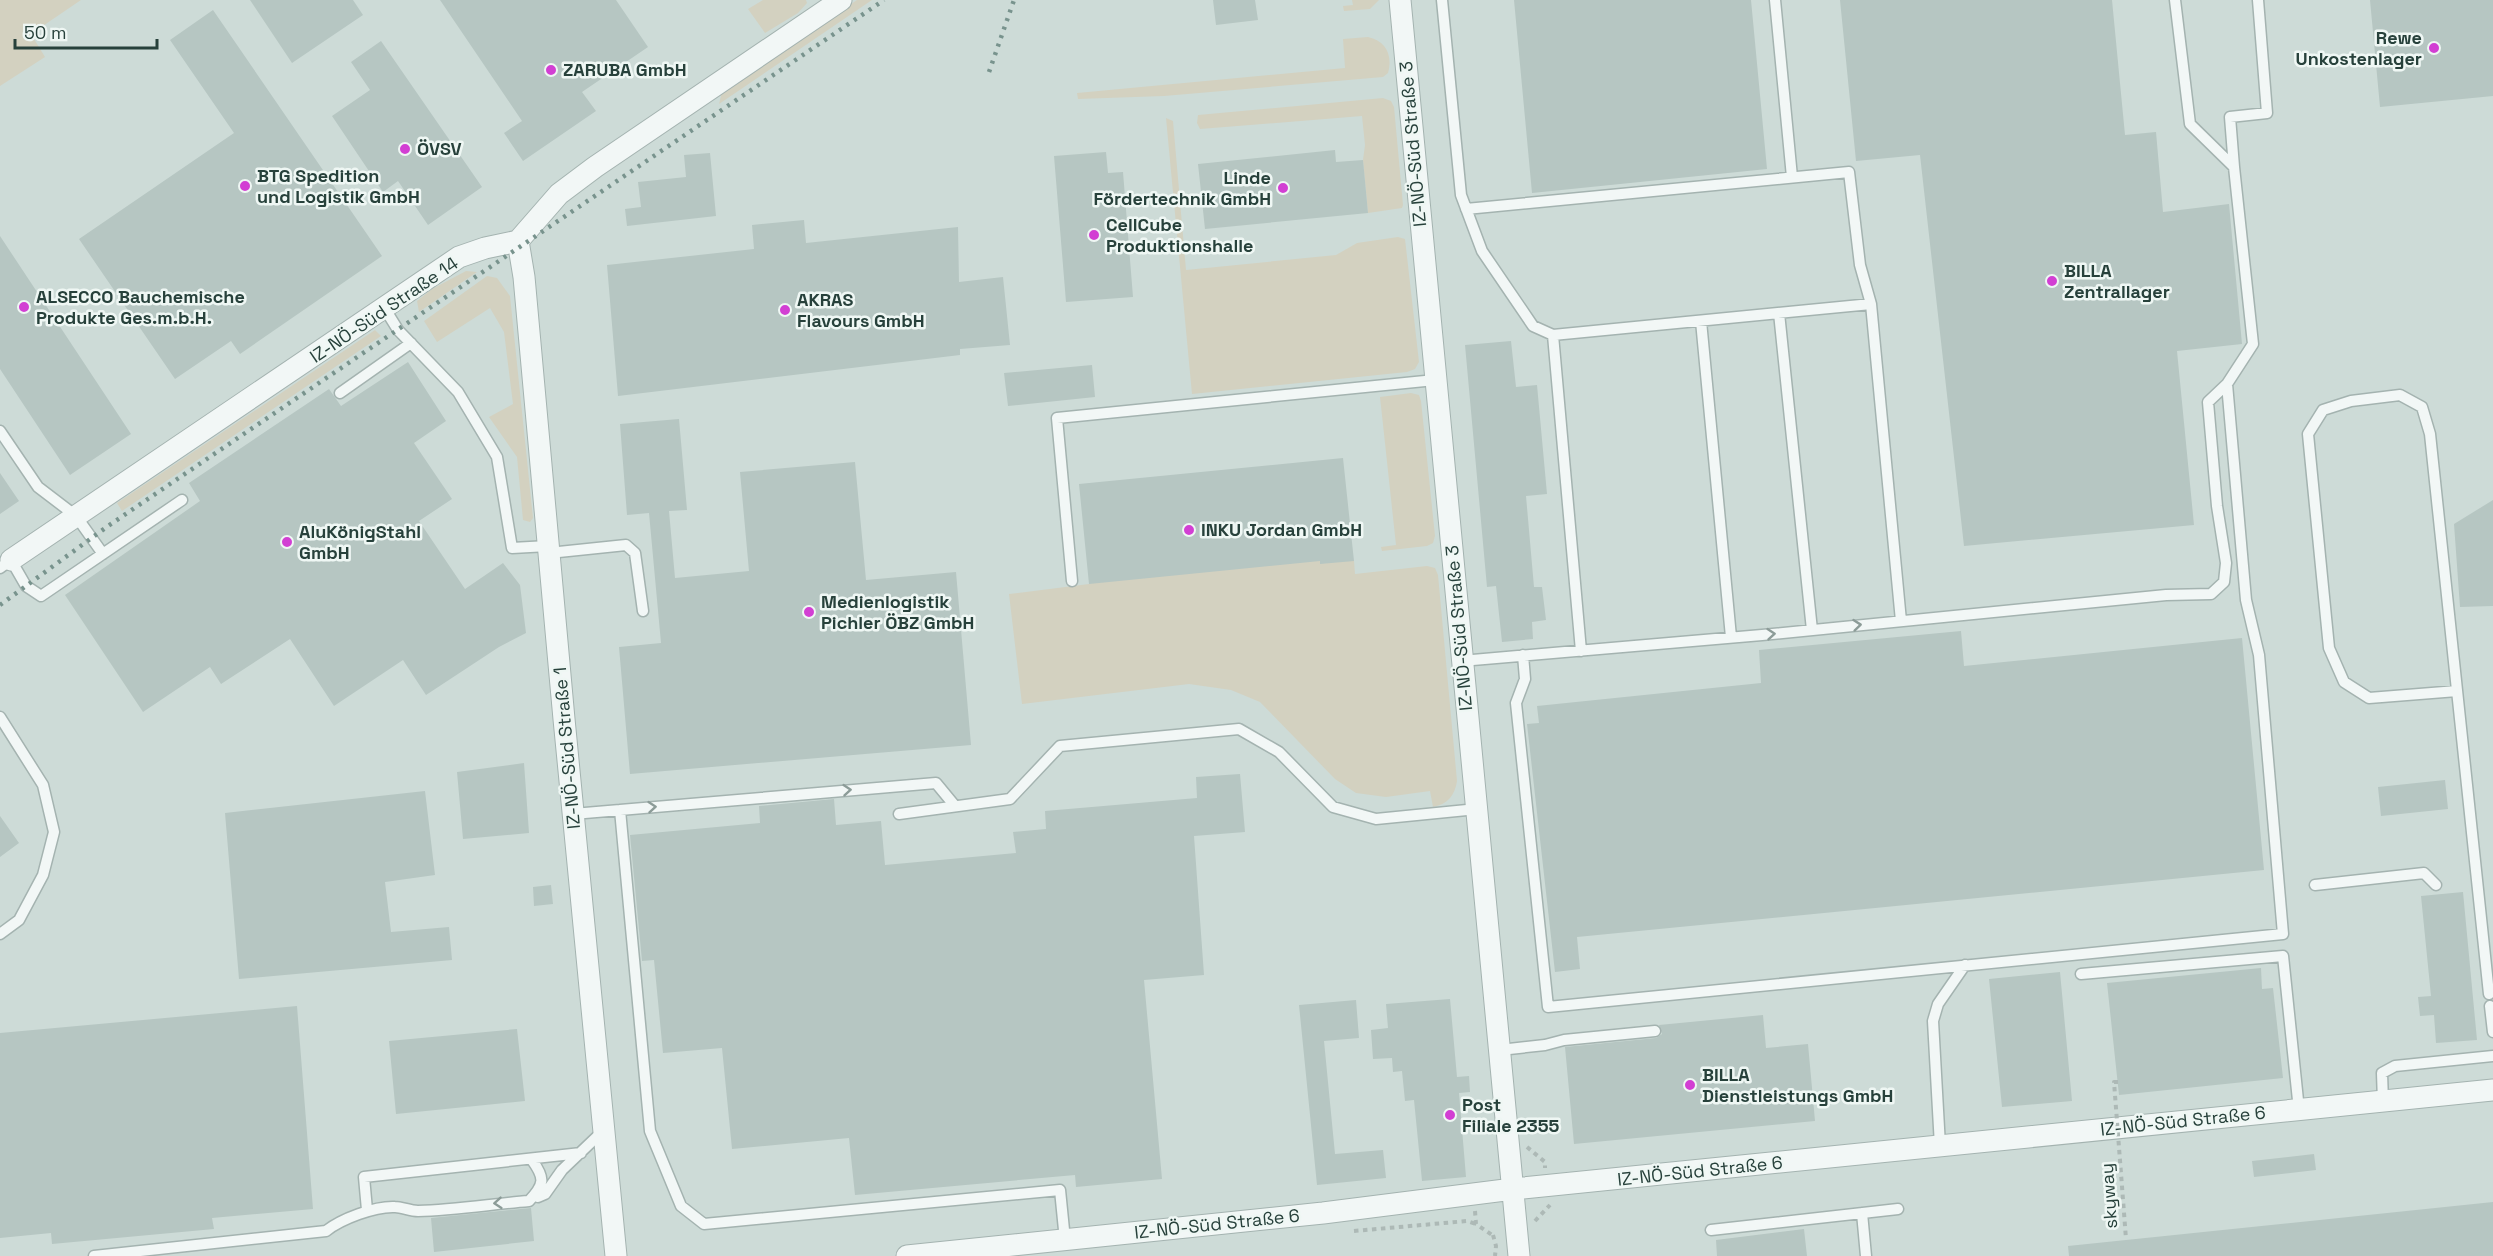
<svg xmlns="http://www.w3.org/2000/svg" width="2493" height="1256" font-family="'Space Grotesk',sans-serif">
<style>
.built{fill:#cddbd7}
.green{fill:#d3d1c0}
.building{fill:#b6c6c2}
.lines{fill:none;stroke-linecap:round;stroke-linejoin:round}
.service-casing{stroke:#a4b3b0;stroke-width:13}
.minor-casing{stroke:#a4b3b0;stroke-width:23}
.path{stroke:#adb9b6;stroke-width:4;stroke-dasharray:4.5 4.5;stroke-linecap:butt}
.service{stroke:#f2f7f6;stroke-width:10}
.minor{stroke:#f2f7f6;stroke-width:21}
.rail{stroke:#78938d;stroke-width:4.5;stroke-dasharray:3 6;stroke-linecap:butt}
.path-bridge{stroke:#adb9b6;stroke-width:4;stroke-dasharray:4.5 4.5;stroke-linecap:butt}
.oneway{stroke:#8c9c98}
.poi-dot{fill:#d23fd3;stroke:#eff7f4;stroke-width:2}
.labels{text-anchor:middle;stroke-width:5;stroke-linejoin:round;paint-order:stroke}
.poi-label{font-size:18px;font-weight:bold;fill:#27413b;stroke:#eff7f4;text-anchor:start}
.street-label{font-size:18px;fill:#27413b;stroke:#eff7f4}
</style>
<rect width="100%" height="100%" fill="#dfe9e7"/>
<path class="built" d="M0,0H2493V1256H0Z"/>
<path class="green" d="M0,0H81L31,34L45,57L0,86Z
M763,0H806L807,3L798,13L765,33L748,9Z
M857,0H872L719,104L722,92Z
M1352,0H1379L1370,9L1344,11L1343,6L1353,5Z
M1368,37C1386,41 1393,55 1388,73L1383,77L1164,96L1078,99L1077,93L1345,68L1343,39Z
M1383,98L1391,101L1394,107L1403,205L1402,208L1368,213L1363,160L1365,145L1362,116L1200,129L1197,123L1198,115Z
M1166,118L1173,121L1186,270L1336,255L1357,243L1398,237L1405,239L1419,362L1415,369L1407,372L1192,394Z
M466,271L477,272L419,312L417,301L432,289Z
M487,276L497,278L510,296L533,518L530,522L523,520L517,457L489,417L513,404L504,332L490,308L437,342L424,321Z
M375,330L381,336L122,511L117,503Z
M1411,393L1419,395L1421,401L1435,536L1433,543L1427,546L1382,551L1381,547L1396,545L1380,397Z
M1293,500L1354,561L1355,574L1427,566L1435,568L1438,575L1457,781C1455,795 1448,804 1433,807L1430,791L1386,797L1356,793L1335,779L1260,702L1231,690L1189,684L1022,704L1009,594L1089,584Z"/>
<path class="building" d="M250,0H353L363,15L292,63Z
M440,0H616L648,47L582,92L596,111L523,161L504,133L522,121Z
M1213,0H1255L1258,20L1216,25Z
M1514,0H1751L1767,169L1532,193Z
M1840,0H2112L2125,135L2156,132L2163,212L2229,204L2242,344L2177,351L2194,525L1964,546L1920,155L1856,161Z
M2370,0H2493V96L2380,107Z
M213,10L382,256L240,354L231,341L175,379L79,239L234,133L170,40Z
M381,41L482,187L428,225L398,181L383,192L332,116L370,90L351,62Z
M1335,150L1336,162L1363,160L1368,213L1205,229L1198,164Z
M1106,152L1108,173L1123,172L1133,297L1066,302L1054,156Z
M710,153L716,216L627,226L625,209L641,207L638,182L686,177L684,155Z
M804,220L806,243L958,227L959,282L1003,277L1010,345L960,349V355L618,396L607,265L754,249L752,225Z
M0,236L131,434L70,475L0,369Z
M1511,341L1516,387L1537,385L1547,494L1526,496L1534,587H1542L1546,620L1532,622L1533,639L1502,642L1496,586L1487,587L1465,345Z
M408,362L446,421L414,443L452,499L419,521L465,589L503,563L520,585L526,633L499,647L426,695L403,660L334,706L290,639L221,684L210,667L143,712L65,595L200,501L189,483L329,389L341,406Z
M1092,365L1095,397L1008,406L1004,373Z
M679,419L687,510L669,511L675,578L749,571L740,472L855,462L866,580L956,572L971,745L630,774L619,647L661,643L649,513L627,515L620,424Z
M1343,458L1354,561L1320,564V561L1089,584L1079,484Z
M0,473L19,501L0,514Z
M2493,500V606L2460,607L2454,524Z
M1961,631L1964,666L2242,638L2264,870L1577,937L1580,969L1555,972L1527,724L1539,723L1537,706L1761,683L1759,650Z
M524,763L529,833L463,839L457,772Z
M1240,774L1245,832L1194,836L1204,975L1144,980L1162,1179L1076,1187L1075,1175L855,1195L849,1138L732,1149L722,1048L663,1053L654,960L642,961L630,835L760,823L759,806L834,799L836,825L881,821L885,865L1016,853L1013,832L1046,829L1045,811L1197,798L1196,777Z
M2445,780L2448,809L2381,816L2378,787Z
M425,791L435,875L385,882L391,932L449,927L452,960L239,979L225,813Z
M0,816L19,843L0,857Z
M551,885L553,904L534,906L533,887Z
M2463,892L2477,1040L2436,1043L2434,1015L2420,1016L2418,997L2431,996L2421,896Z
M2261,968L2262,989L2273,988L2283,1078L2119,1095L2107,983Z
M2060,972L2072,1101L2002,1107L1989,979Z
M1450,999L1457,1077L1469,1076L1470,1092L1459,1093L1466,1177L1422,1181L1414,1100L1405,1101L1402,1071L1393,1072L1392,1058L1373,1059L1371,1030L1388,1028L1386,1004Z
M1356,1000L1359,1038L1324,1041L1335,1154L1383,1150L1386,1178L1317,1185L1299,1005Z
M297,1006L313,1209L212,1218L214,1229L52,1244L51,1233L0,1238V1033Z
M1763,1015L1766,1048L1808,1044L1815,1121L1574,1144L1565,1047L1656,1038L1662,1034L1659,1025Z
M517,1029L525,1101L396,1114L389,1041Z
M2314,1154L2316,1170L2254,1177L2252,1161Z
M2493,1202V1256H2069L2068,1246Z
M531,1208L534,1241L434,1252L431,1218Z
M1804,1229L1807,1256H1717L1716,1240Z"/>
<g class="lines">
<defs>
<path id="service" d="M1442,0L1461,195L1482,251L1533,326L1553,335
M1775,0L1792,177
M2234,167L2230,117L2267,113L2258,0
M1466,209L1849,172L1860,265L1871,304
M385,309L398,330L458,392L497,457L512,548L548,546
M1779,313L1812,630
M1701,321L1731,637
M340,393L411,343
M0,431L38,487L76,516L103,554
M549,553L626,545L635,553L643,611
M0,568L11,560L26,586L41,596L182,500
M1072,581L1057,418L1435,380
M1581,651L1553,335L1871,304L1901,621
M1523,655L1525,679L1516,703L1548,1007L2283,934L2259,655L2246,600L2227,384
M1461,661L1762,635L2166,595L2211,594L2224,582L2226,563L2217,506L2208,402L2227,384L2253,344L2234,167L2190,124L2175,0
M2457,691L2369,698L2344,682L2329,648L2308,434L2323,410L2351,401L2400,395L2422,407L2430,434L2489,994
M0,717L43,785L54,832L43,875L19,920L0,934
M620,810L650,1131L681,1206L704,1224L1060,1190L1065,1240
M573,814L936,783L955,806
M899,814L1010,799L1060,746L1239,729L1279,752L1333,807L1376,819L1477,809
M2315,885L2424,873L2436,885
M2081,974L2283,956L2299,1110
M2490,1006L2493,1032
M1500,1050L1545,1045L1564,1040L1655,1031
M2383,1102L2382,1073L2395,1066L2493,1056
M1940,1146L1933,1021L1938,1004L1965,965
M538,1197L545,1194L562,1170L604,1130
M367,1210L364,1177L581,1153
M1862,1213L1866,1256
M1711,1230L1898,1209
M94,1256L326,1231C341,1219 375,1206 395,1207C402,1207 410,1211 418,1211C455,1210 492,1204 529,1201C545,1184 545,1178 532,1160"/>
<path id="minor" d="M1400,0L1519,1256
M518,241L524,277L564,719L616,1256
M11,560L459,257L485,248L518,241L559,194L595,167L841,0
M907,1256L1323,1213L1513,1189L2493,1090"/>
</defs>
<use href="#service" class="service-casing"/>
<use href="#minor" class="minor-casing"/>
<path class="path" d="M1527,1147L1545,1162V1168
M1475,1211L1476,1224L1492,1235
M1535,1221L1550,1205
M1354,1231L1467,1221L1476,1224
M1493,1235L1496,1246L1495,1256"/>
<use href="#service" class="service"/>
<use href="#minor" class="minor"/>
<path class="rail" d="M989,72L1014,0
M0,605L108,526L884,0"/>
<path class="path-bridge" d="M2118,1082H2114L2126,1239"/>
</g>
<defs><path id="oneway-chevron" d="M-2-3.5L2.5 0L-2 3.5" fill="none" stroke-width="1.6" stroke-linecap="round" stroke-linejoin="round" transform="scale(1.5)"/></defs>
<g class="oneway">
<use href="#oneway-chevron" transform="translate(1857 625) rotate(-6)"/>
<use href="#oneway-chevron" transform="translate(1771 634) rotate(-5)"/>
<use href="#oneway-chevron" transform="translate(847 790) rotate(-5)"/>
<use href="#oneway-chevron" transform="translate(652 807) rotate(-5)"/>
<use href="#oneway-chevron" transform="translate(498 1203) rotate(175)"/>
</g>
<g class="poi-dot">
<circle cx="2434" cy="48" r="6"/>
<circle cx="551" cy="70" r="6"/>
<circle cx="405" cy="149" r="6"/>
<circle cx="245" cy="186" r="6"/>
<circle cx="1283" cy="188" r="6"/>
<circle cx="1094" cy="235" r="6"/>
<circle cx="2052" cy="281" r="6"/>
<circle cx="24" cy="307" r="6"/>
<circle cx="785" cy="310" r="6"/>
<circle cx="1189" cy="530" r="6"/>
<circle cx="287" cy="542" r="6"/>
<circle cx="809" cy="612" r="6"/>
<circle cx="1690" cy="1085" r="6"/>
<circle cx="1450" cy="1115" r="6"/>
</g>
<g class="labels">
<g class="poi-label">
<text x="2422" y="44" text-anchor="end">Rewe<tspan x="2422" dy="21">Unkostenlager</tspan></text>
<text x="563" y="76">ZARUBA GmbH</text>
<text x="417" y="155">ÖVSV</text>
<text x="257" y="182">BTG Spedition<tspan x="257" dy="21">und Logistik GmbH</tspan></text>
<text x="1271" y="184" text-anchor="end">Linde<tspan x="1271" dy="21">Fördertechnik GmbH</tspan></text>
<text x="1106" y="231">CellCube<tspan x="1106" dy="21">Produktionshalle</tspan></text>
<text x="2064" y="277">BILLA<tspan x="2064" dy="21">Zentrallager</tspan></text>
<text x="36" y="303">ALSECCO Bauchemische<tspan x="36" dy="21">Produkte Ges.m.b.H.</tspan></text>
<text x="797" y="306">AKRAS<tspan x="797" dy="21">Flavours GmbH</tspan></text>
<text x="1201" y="536">INKU Jordan GmbH</text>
<text x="299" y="538">AluKönigStahl<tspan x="299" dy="21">GmbH</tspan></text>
<text x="821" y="608">Medienlogistik<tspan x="821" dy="21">Pichler ÖBZ GmbH</tspan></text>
<text x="1702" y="1081">BILLA<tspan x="1702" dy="21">Dienstleistungs GmbH</tspan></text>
<text x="1462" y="1111">Post<tspan x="1462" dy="21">Filiale 2355</tspan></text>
</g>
<g class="street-label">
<text transform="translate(1413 144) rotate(-95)" y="6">IZ-NÖ-Süd Straße 3</text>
<text transform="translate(384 310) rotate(-34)" y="6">IZ-NÖ-Süd Straße 14</text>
<text transform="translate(1459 628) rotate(-95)" y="6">IZ-NÖ-Süd Straße 3</text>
<text transform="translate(567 748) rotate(-95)" y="6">IZ-NÖ-Süd Straße 1</text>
<text transform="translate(2183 1121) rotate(-6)" y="6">IZ-NÖ-Süd Straße 6</text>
<text transform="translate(1700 1171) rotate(-6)" y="6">IZ-NÖ-Süd Straße 6</text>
<text transform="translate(2109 1196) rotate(-94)" y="6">skyway</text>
<text transform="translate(1217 1224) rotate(-6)" y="6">IZ-NÖ-Süd Straße 6</text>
</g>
</g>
<path d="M15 39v9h142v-9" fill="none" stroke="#27413b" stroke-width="3"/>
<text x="24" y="39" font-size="18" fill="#27413b" stroke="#eff7f4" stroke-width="4.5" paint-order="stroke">50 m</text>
</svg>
